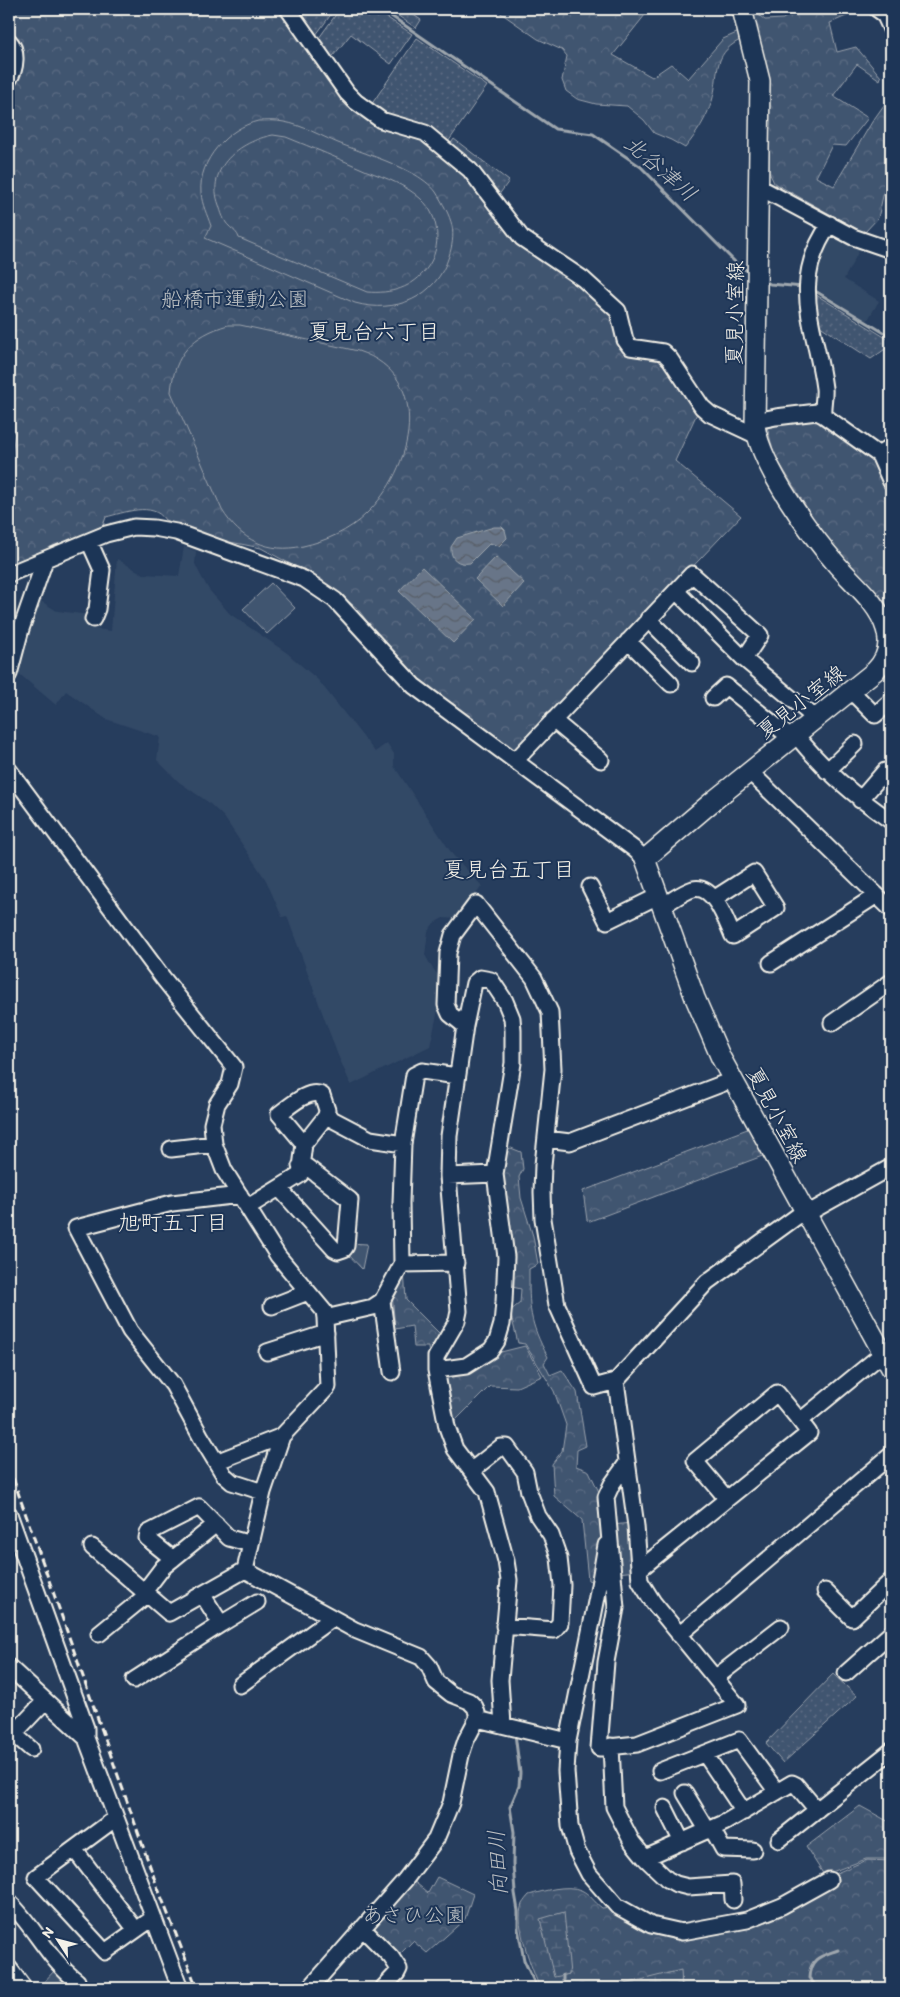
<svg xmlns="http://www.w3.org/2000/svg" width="900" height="1997" font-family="Itim,'Klee One',sans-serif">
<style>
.built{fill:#334966}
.grass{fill:url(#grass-dots);stroke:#9aa2ac}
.forest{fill:url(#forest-crowns);stroke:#9aa2ac}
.wetland{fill:url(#wetland-marsh);stroke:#9aa2ac}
.pitch{fill:#40546f;stroke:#9aa2ac;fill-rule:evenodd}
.water{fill:url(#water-waves);stroke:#9fa7ae}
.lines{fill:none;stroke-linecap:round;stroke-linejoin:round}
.stream{stroke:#9fa7ae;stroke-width:3}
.minor-casing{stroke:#f4f1e8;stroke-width:19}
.major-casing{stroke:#f4f1e8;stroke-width:22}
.minor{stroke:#1d3557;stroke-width:15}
.major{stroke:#1d3557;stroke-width:19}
.rail{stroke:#f4f1e8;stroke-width:3;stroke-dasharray:8 4;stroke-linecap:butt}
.labels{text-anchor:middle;stroke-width:4;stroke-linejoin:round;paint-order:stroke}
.park-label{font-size:21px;fill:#bec2c4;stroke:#1d3557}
.street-label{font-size:21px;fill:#f4f1e8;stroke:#1d3557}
.water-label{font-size:22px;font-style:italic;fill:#bcbfc2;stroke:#1d3557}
.neighbourhood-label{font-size:22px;fill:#f4f1e8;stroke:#1d3557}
</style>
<defs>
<pattern id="grass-dots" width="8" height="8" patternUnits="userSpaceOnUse" patternTransform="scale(1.25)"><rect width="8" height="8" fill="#40546f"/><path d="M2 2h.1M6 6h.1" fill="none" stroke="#5c6d84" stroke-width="1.8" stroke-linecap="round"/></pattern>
<pattern id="forest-crowns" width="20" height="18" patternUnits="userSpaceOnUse" patternTransform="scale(1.25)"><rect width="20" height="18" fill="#40546f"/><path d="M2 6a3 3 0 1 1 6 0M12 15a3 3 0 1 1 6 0" fill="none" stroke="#5c6d84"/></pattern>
<pattern id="wetland-marsh" width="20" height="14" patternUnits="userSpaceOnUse" patternTransform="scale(1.25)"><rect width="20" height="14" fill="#40546f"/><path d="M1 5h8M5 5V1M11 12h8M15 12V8" fill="none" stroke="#5c6d84"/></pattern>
<pattern id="water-waves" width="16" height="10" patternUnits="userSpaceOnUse" patternTransform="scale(1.25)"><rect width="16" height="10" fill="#677588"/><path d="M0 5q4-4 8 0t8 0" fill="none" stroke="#585e67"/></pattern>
</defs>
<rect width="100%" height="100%" fill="#263d5d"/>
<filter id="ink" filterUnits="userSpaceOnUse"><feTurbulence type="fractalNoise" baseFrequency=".02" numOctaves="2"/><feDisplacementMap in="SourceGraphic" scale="10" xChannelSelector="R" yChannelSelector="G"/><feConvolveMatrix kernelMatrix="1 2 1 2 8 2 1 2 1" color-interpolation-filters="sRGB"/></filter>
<g filter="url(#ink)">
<path class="built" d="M834,234L861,247L844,279L879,301L867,321L813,287L823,254Z
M184,547L196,551L195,564L201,576L209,590L230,614L287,653L318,680L375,752L387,743L394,754V766L452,854L482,886L458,919L443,918L434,923L428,931L425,955L431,966L444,983L430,1046L351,1085L337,1053L287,916L282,917L266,880L224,817L208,802L179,782L157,760L160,737L106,719L66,691L56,705L17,672L24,649L27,632L39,600L57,611L90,615L88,628L111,631L117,559L143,574L179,576Z"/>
<path class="grass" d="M292,9H335L313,39Z
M340,9H374L412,34L391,64L351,34L329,61L316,42Z
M388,9H405L421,20L416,28Z
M417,38L487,86L446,145L381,117L371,105Z
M454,139L509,181L498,196L449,146Z
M813,293L891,341V345L871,359L817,324Z
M833,1674L857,1696L783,1763L766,1743Z"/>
<path class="forest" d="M9,9H284L342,96L437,144L551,260L614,313L621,338L657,352L699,409L675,461L741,516L517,751L431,690L407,668L378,636L357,608L320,580L261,548L220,540L165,520C153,501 123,513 106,517L103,526L9,565V476L15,432L9,431V88C20,74 19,60 20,43L9,34Z
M495,9H648L649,10L613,55L652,77L671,64L688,79L723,39L739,32L740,40C711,55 720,75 712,101C706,119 697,133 685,148L671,140L654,133L644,120L627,106L596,104L577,99L566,91L562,80L567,56L562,50L538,39Z
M751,9L765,20L783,19L796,9H863L830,23L837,52L856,47L881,77L880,80L857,64L833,96L868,118L846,146L832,145L816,177L834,186L872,122L891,95V161L878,218L864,233L774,183L769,172L770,84Z
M817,416L874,456L891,490V615L832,545L816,523L774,454L766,423Z
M750,1128L765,1155L590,1221L587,1220L583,1191Z
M511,1148L521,1152L523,1169L519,1177L521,1198L533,1236L538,1264L529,1269C529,1308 529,1322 548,1357L544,1363L550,1375L562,1370L577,1392L586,1446L577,1450L576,1466L589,1471L600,1494L607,1537L593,1582L588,1580L582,1520L554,1496L552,1464L562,1451L566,1425L554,1391L525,1344L518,1343L510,1311L520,1303L521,1289L508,1286L497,1179L502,1151Z
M349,1243L367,1244L362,1269L348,1254Z
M404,1270L406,1300L441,1335L430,1365L428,1347H414L412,1326L395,1329L392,1293Z
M525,1346L542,1376L517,1387L490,1386L454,1422C449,1408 441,1388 450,1374L493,1354Z
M631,1523L636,1571L618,1573L613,1525Z
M860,1806L891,1823V1859H866L824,1875L806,1847Z
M867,1860L891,1861V1988H540C532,1969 514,1925 522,1904C524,1901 527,1897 529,1895C543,1891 567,1884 581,1890C590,1894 594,1902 602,1908L612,1907L653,1929L749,1923L827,1877Z
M437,1877L473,1894L465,1919L427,1953L413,1941L399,1955L370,1927L411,1879L428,1893Z
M56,1969L69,1982L71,1988H38Z"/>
<path class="wetland" d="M564,1912L570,1974L554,1977L540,1919Z
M681,1970L682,1988H609Z"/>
<path class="pitch" d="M258,121C266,121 276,120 284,122C302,125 321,136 338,143C361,152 390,161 412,173C420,177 431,185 436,192C442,202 450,215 452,226C454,236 452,247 449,256C436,298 395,314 355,303L205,238L211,226C207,214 202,205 201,193C198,160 228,128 258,121ZM273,135L286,137C313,148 340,159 367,171C386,178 406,185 421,199C440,216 442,248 427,268C413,288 391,294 367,292L239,238C237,232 234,231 229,226C224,222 221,212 219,205C205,168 240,141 273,135Z
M228,325H240L358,351C435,376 413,470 366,514C349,531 326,541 303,546C269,554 240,540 222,510L171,392C174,354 193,335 228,325Z
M271,583L295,608L267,634L243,609Z"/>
<path class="water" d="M494,527H502L505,530L507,538L499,546L490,543L470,563C458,565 450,559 451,547L457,538Z
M496,557L524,583L503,606L475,579Z
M422,567L476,619L453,643L399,591Z"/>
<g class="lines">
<path class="stream" d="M381,9L555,129L593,134L641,167L739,266L751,273
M763,280L770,284L803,287
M812,289L891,337
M515,1734L520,1773L519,1786L510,1807L514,1832L513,1863L515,1893L518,1911V1929L524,1960L537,1988
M563,1975V1980
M818,1988L809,1978C810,1957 822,1956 838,1950"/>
<defs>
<path id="minor" d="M288,9L347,93L356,102L381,120L425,133L470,170L522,238L583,279L618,311L625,340L630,347L663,352L670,359L702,407L710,414L757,436
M877,9L884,14L891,29
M9,41C18,50 16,69 9,79
M759,187L853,237L891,250
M830,224C788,283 816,327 824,388C825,397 822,406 823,415L879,455L891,482
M756,421L776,417L817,412L823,415
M879,455L891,446
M89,541L102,570L97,609L93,619
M9,574L106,534L134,527L154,528L176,532L304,579L335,600L414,686L634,849L645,859
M676,591L744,659L809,713L817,717
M648,619L692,663
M628,641L671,684
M9,674L21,629L45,560
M851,691L875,715L891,701
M713,698L726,686L791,738
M553,720L601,760
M795,734C824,770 853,795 891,821
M515,761L692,574L760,635L744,659
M9,770L163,978L234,1067L230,1084L217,1104L212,1124L214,1144L224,1170L278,1256L324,1311L325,1318L328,1387L282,1436L263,1492L245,1570L169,1613L92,1547
M749,771L891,909
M827,771L855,744
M860,800L885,771
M590,887L607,921L658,896
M662,906C671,901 683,892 693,889C714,884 726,921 733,936L776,908L754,873L715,898
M771,963L877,895
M832,1023L891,982
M465,1026L450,1014L446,1005L448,953L453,935L476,904L534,978L550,1012L553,1069L543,1165L542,1192L543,1219L557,1305L594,1387L616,1381L707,1282L799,1215L812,1211L891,1167
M326,1116L370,1139L403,1144
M546,1139L570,1142L732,1080
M171,1149L214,1144
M448,1176L495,1174
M279,1188L334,1249L338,1251L344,1249L346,1246L350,1200L307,1167L300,1166
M240,1195L172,1203L76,1228L130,1331L173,1385L201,1437L224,1475L232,1482L263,1492
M248,1207L300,1175L304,1144L326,1116L327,1110L322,1095C309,1088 290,1106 279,1114L304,1144
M402,1264L401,1203L403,1144L414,1075L422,1071L457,1076
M382,1301L392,1372
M272,1306L308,1292
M325,1318L373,1307L382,1301L402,1264L456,1263
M267,1352L326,1333
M436,1370L466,1366L491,1350L497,1341L502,1324L504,1302L506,1257L495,1174L513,1063V1030L512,1018L505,1001L491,980L480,978L474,983L465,1026L449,1136L448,1176L459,1311L457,1321L436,1357V1370L447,1427L455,1449L487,1492L506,1561L509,1580L500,1680L503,1725
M616,1381L636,1526L640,1581L653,1602L737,1705L637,1744L599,1748L606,1662L616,1608L606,1497L612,1484L627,1463
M216,1462L282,1436
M472,1470L501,1447H507L525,1472L529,1492L538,1516L551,1535L559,1558L562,1585L560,1623L554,1630L504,1626
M727,1499L695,1461L777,1393L800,1421
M9,1514L86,1728V1738L180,1988
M606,1545L597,1597L568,1741L566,1771L570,1826L577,1851L589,1874L617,1906L651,1925L682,1932L747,1920L782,1906L829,1880
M173,1559L147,1538L148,1533L199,1507L229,1538L251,1544
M640,1569L809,1433L800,1421L882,1354
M245,1570L355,1630L421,1657L429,1666L436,1682L451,1694L469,1701L475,1707L477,1713V1719L466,1740L461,1755L451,1803L436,1839L405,1880L310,1988
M825,1591L852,1618L891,1581
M144,1592L163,1567L216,1524
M221,1624L257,1602
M99,1634L148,1594
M679,1635L891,1455
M9,1667L86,1738
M846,1673L891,1633
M715,1678L781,1627
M134,1680L221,1624L202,1594
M240,1685L330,1620L331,1617
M477,1719L568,1741
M14,1734L31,1749
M9,1739L45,1701
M611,1746L614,1807L632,1842L645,1858L667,1879L676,1884L688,1887L732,1884L733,1900
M705,1754L744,1812
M660,1771L739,1740L777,1792
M685,1793L708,1831
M665,1808L682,1842
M116,1818L36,1877L105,1952L153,1918
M712,1829L723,1849L753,1850
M779,1840L891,1751
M74,1849L136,1930
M645,1858L724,1823L792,1783L796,1785L817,1810
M9,1902C34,1926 49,1960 77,1981L76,1988
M362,1928L391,1957L399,1969L397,1973L383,1988
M9,1968L24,1988"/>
<path id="major" d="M742,9L760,81L755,426C762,468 810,534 838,566C855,585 879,604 886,629C891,645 886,660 875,671L712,802L645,859L695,998L721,1058L891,1368"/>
</defs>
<use href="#minor" class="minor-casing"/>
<use href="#major" class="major-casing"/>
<use href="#minor" class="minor"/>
<use href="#major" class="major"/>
<path class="rail" d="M9,1467L157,1886L197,1988"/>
</g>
</g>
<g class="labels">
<g class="park-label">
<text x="235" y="306">船橋市運動公園</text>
<text x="414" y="1922">あさひ公園</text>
</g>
<g class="street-label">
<text transform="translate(735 313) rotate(-89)" y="7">夏見小室線</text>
<text transform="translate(801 702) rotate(-38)" y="7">夏見小室線</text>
<text transform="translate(777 1115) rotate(62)" y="7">夏見小室線</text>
</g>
<g class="water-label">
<text transform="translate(661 168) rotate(41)" y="8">北谷津川</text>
<text transform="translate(497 1863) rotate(-93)" y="8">向田川</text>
</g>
<g class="neighbourhood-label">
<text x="374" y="339">夏見台六丁目</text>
<text x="509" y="877">夏見台五丁目</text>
<text x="173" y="1230">旭町五丁目</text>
</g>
</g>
<rect width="900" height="1997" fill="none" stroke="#1d3557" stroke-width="30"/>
<rect x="15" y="15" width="870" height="1967" fill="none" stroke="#f4f1e8" stroke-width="2" filter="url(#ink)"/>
<g transform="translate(58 1940) rotate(306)" stroke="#1d3557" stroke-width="4" paint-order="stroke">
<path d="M0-4L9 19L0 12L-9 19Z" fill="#f4f1e8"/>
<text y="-8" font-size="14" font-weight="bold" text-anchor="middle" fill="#f4f1e8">N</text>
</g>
</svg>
